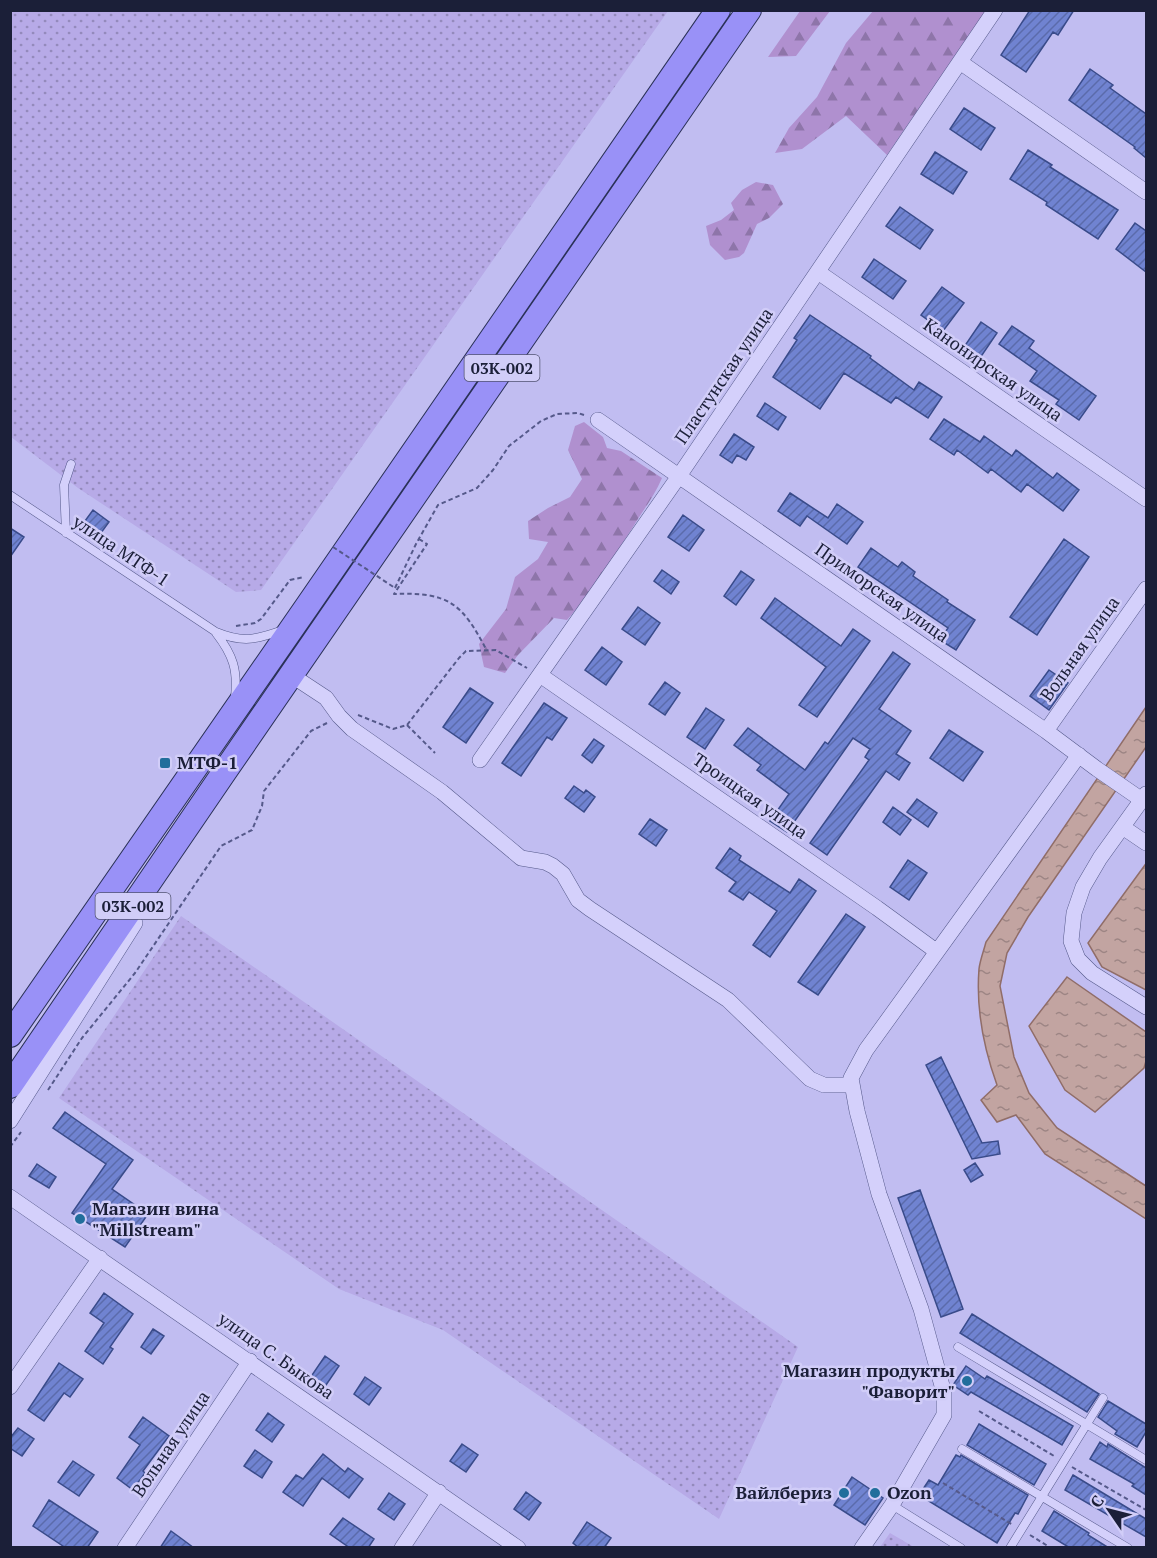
<svg xmlns="http://www.w3.org/2000/svg" width="1157" height="1558" font-family="'PT Serif',serif">
<style>
.farmland{fill:url(#farmland-dots)}
.forest{fill:url(#forest-firs)}
.water{fill:url(#water-ripples);stroke:#906d68;stroke-width:1.5}
.building{fill:url(#building-hatch);stroke:#394b8a;stroke-width:1.5}
.lines{fill:none;stroke-linecap:round;stroke-linejoin:round}
.lane-casing{stroke:#55598a;stroke-width:9}
.street-casing{stroke:#55598a;stroke-width:16}
.primary-casing{stroke:#2a3157;stroke-width:26}
.path{stroke:#55598a;stroke-width:2;stroke-dasharray:4.5 3;stroke-linecap:butt}
.lane{stroke:#d4d0fb;stroke-width:8}
.street{stroke:#d4d0fb;stroke-width:15}
.primary{stroke:#9991f7;stroke-width:24}
.path-bridge{stroke:#55598a;stroke-width:2;stroke-dasharray:4.5 3;stroke-linecap:butt}
.poi-dot{fill:#216e9c;stroke:#d1cdf8;stroke-width:2}
.labels{text-anchor:middle;stroke-width:5;stroke-linejoin:round;paint-order:stroke}
.shield{fill:#d1cdf8;stroke:#525372;stroke-width:1.5}
.shield-label{font-size:16px;font-weight:bold;fill:#1b1f38}
.street-label{font-size:18px;fill:#1b1f38;stroke:#d1cdf8}
.poi-label{font-size:18px;font-weight:bold;fill:#1b1f38;stroke:#d1cdf8;text-anchor:start}
</style>
<defs>
<pattern id="farmland-dots" width="8" height="8" patternUnits="userSpaceOnUse" patternTransform="scale(1.5)"><rect width="8" height="8" fill="#b7aae7"/><path d="M2 2h.1M6 6h.1" fill="none" stroke="#948abc" stroke-width="1.8" stroke-linecap="round"/></pattern>
<pattern id="forest-firs" width="22" height="20" patternUnits="userSpaceOnUse" patternTransform="scale(1.5)"><rect width="22" height="20" fill="#b090cf"/><path d="M5 1l3.5 6h-7zM16 11l3.5 6h-7z" fill="#8e75a9"/></pattern>
<pattern id="water-ripples" width="26" height="14" patternUnits="userSpaceOnUse" patternTransform="scale(1.5)"><rect width="26" height="14" fill="#c2a4a1"/><path d="M2 4q2-2 4 0t4 0M15 11q2-2 4 0t4 0" fill="none" stroke="#9d8584"/></pattern>
<pattern id="building-hatch" width="6" height="6" patternUnits="userSpaceOnUse" patternTransform="scale(1.5)"><rect width="6" height="6" fill="#7083d1"/><path d="M-1 1l2-2M0 6l6-6M5 7l2-2" fill="none" stroke="#5b6bab"/></pattern>
</defs>
<rect width="100%" height="100%" fill="#c1bdf1"/>
<path class="farmland" d="M10,11H668L261,590L236,592L78,488L11,437Z
M181,916L798,1347L719,1519L443,1330L339,1289L59,1098Z
M890,1533L914,1547H880Z"/>
<path class="forest" d="M800,11H830L796,56L768,57Z
M873,11H986L887,155L846,116L802,149L775,153L789,128L817,97L846,43Z
M756,182L773,185L783,204L769,218L757,224L744,253L739,257L725,260L710,245L706,226L721,220L734,210L731,203L742,190Z
M584,422L603,437L607,448L621,451L662,478C654,497 643,510 633,527C612,559 593,591 567,620L554,618L518,655L505,673L484,667L479,644L506,609L515,577L538,559L548,542L529,539L528,521L548,508L570,497L582,479L568,450L575,426Z"/>
<path class="water" d="M1146,707V747L1028,917L1007,953L1000,986L1014,1057L1029,1093L1057,1128L1146,1186V1219L1045,1154L1016,1115L997,1122L981,1100L997,1085C984,1049 976,1007 979,969C980,960 984,950 986,942Z
M1145,865L1146,866V990L1102,967L1088,943Z
M1067,977L1146,1032V1061L1144,1068L1095,1112L1065,1090L1029,1026Z"/>
<path class="building" d="M1030,10H1074L1058,35L1053,32L1026,72L1001,55Z
M1090,69L1113,85L1110,88L1146,114V158L1134,148L1135,147L1069,100Z
M964,108L995,128L981,150L950,129Z
M1028,150L1052,165L1050,167L1118,210L1098,239L1046,205L1047,202L1010,179Z
M935,152L967,172L953,194L921,174Z
M900,207L933,230L920,249L886,226Z
M1135,223L1146,231V272L1116,249Z
M874,259L906,281L893,299L862,277Z
M942,287L964,303L943,331L921,315Z
M810,315L871,356L870,358L914,390L919,382L942,397L928,418L896,397L891,403L844,373L820,409L773,377L797,340L794,338Z
M981,322L997,333L980,358L964,347Z
M1012,326L1034,341L1029,348L1096,396L1079,420L1056,404L1059,400L1030,381L1037,371L999,344Z
M765,403L786,417L778,430L757,416Z
M944,419L980,442L984,436L1012,456L1016,450L1053,478L1057,473L1079,490L1063,511L1027,484L1021,492L991,469L988,473L957,450L954,455L930,439Z
M734,434L754,447L746,460L737,455L732,463L720,455Z
M790,493L828,518L837,504L863,522L847,544L807,516L800,526L778,511Z
M93,510L109,522L98,537L82,525Z
M683,515L704,530L689,551L668,537Z
M10,528L24,537L10,557Z
M1064,539L1089,557L1037,635L1010,617Z
M871,548L898,567L902,562L915,572L913,576L948,600L947,602L975,620L956,650L940,640L948,628L858,567Z
M662,570L679,582L671,594L654,581Z
M741,571L754,580L736,605L724,596Z
M775,598L841,646L853,629L870,641L817,717L799,705L826,667L761,618Z
M638,607L660,623L645,645L622,629Z
M602,647L622,662L606,685L585,670Z
M893,652L910,664L879,709L911,731L896,754L910,763L899,780L886,771L827,855L810,843L869,760L865,757L870,749L853,738L787,832L770,821L789,794L757,770L761,765L734,745L748,728L805,770L825,742L828,744Z
M1049,670L1068,683L1049,710L1030,696Z
M665,682L680,693L665,715L649,704Z
M470,688L493,703L466,743L443,727Z
M544,703L567,718L552,740L547,737L521,776L502,763Z
M706,708L724,720L705,749L687,737Z
M949,730L983,752L963,781L930,758Z
M594,739L604,746L592,763L582,755Z
M574,786L584,793L586,790L595,797L584,812L565,798Z
M917,799L937,813L928,827L907,812Z
M893,807L911,820L900,835L883,822Z
M650,819L667,830L656,846L639,834Z
M730,848L741,856L739,860L790,893L799,879L816,891L770,957L753,945L777,911L749,892L743,900L729,891L736,882L716,868Z
M908,860L927,873L909,900L890,887Z
M846,914L865,927L818,995L798,982Z
M941,1057L982,1143L998,1141L1000,1154L972,1159L926,1065Z
M65,1112L133,1160L112,1189L148,1214L125,1247L72,1213L106,1164L53,1128Z
M975,1163L983,1175L971,1182L964,1170Z
M37,1164L56,1177L49,1188L29,1176Z
M920,1190L963,1309L941,1317L898,1198Z
M104,1293L133,1314L110,1347L113,1349L103,1364L85,1351L104,1323L90,1313Z
M972,1314L1099,1394L1087,1412L960,1333Z
M153,1329L164,1336L151,1354L141,1347Z
M325,1356L339,1366L324,1388L310,1378Z
M59,1363L83,1379L70,1397L64,1393L44,1421L28,1410Z
M966,1366L985,1379L987,1376L1073,1426L1062,1445L971,1392L968,1395L953,1385Z
M365,1377L381,1388L369,1405L354,1394Z
M1108,1401L1146,1424V1432L1137,1447L1115,1434L1117,1431L1098,1417Z
M268,1413L284,1425L272,1442L256,1430Z
M143,1417L169,1436L143,1471L145,1473L133,1490L117,1478L140,1445L129,1437Z
M979,1424L1046,1464L1034,1485L967,1445Z
M18,1428L34,1439L22,1456L10,1448V1438Z
M1100,1442L1107,1447L1108,1444L1146,1468V1495L1132,1486L1134,1484L1090,1459Z
M462,1444L478,1455L466,1472L450,1461Z
M255,1450L272,1462L262,1478L244,1466Z
M323,1454L345,1472L348,1468L363,1479L349,1498L322,1478L303,1506L283,1492L296,1475L303,1479Z
M956,1455L960,1457L961,1455L1028,1495L1018,1514L1015,1513L997,1543L919,1495L929,1480L938,1485Z
M73,1461L94,1475L79,1496L58,1482Z
M1073,1475L1146,1519V1537L1065,1490Z
M852,1477L883,1498L865,1525L834,1505Z
M526,1492L541,1503L529,1520L514,1509Z
M389,1493L405,1504L394,1520L378,1509Z
M49,1500L98,1532L87,1548H66L33,1526Z
M1054,1511L1089,1533L1088,1535L1109,1548H1070L1042,1531Z
M343,1518L374,1539L368,1548H350L330,1534Z
M587,1522L611,1538L604,1548H579L573,1543Z
M171,1531L182,1539L194,1548H160Z"/>
<g class="lines">
<defs>
<path id="lane" d="M10,495L216,632C243,643 255,640 283,630
M66,533L64,485L71,464
M216,633C233,655 238,670 235,697
M958,1347L1146,1460
M962,1449L1128,1548
M892,1505L961,1548
M1010,1548L1103,1398"/>
<path id="street" d="M960,62L1146,192
M818,272L1146,499
M598,420L1046,731L1097,769L1142,800
M291,675L326,698L339,716L352,729L442,792L521,858L545,862L553,866L563,874L578,900L590,909L728,1000L810,1079L824,1085H852
M540,675L877,908L936,951
M1046,731L1146,589
M480,760L679,476L995,10
M1146,794L1100,858L1083,887L1074,913L1071,941L1078,959L1092,973L1146,1007
M1124,828L1146,843
M10,1121L135,923
M10,1197L518,1548
M10,1387L100,1258
M125,1548L250,1361
M402,1548L439,1492
M862,1548L892,1505L944,1415V1393L921,1309L879,1194L857,1111L851,1078L866,1050L1079,755"/>
<path id="primary" d="M10,1035C246,693 484,354 718,10
M10,1086L225,771L749,10"/>
</defs>
<use href="#lane" class="lane-casing"/>
<use href="#street" class="street-casing"/>
<use href="#primary" class="primary-casing"/>
<path class="path" d="M419,539L427,544L394,594C449,592 462,603 487,651
M395,588L416,544L438,505L477,488L493,470L509,446L541,421L557,414L578,413L584,415
M236,626L255,623L261,619L290,580L304,577
M358,715L393,729L407,725L459,658L466,651L496,650L527,668
M407,725L435,753
M48,1090L82,1038L135,973L221,846L252,830L262,806L264,791L311,731L327,723
M10,1147L21,1132
M979,1411L1054,1456
M1072,1467L1146,1510
M943,1483L1013,1525
M1030,1535L1051,1548"/>
<use href="#lane" class="lane"/>
<use href="#street" class="street"/>
<use href="#primary" class="primary"/>
<path class="path-bridge" d="M333,547L395,588"/>
</g>
<g class="poi-dot">
<rect x="159" y="757" width="12" height="12" rx="3"/>
<circle cx="80" cy="1219" r="6"/>
<circle cx="967" cy="1381" r="6"/>
<circle cx="844" cy="1493" r="6"/>
<circle cx="875" cy="1493" r="6"/>
</g>
<g class="labels">
<g class="shield">
<rect x="464.5" y="355" width="75" height="26" rx="4.5"/>
<rect x="95.5" y="893" width="75" height="26" rx="4.5"/>
</g>
<g class="shield-label">
<text x="502" y="374">03К-002</text>
<text x="133" y="912">03К-002</text>
</g>
<g class="street-label">
<text transform="translate(993 370) rotate(35)" y="6">Канонирская улица</text>
<text transform="translate(724 376) rotate(-56)" y="6">Пластунская улица</text>
<text transform="translate(121 551) rotate(34)" y="6">улица МТФ-1</text>
<text transform="translate(882 593) rotate(35)" y="6">Приморская улица</text>
<text transform="translate(1080 649) rotate(-55)" y="6">Вольная улица</text>
<text transform="translate(750 796) rotate(35)" y="6">Троицкая улица</text>
<text transform="translate(276 1356) rotate(35)" y="6">улица С. Быкова</text>
<text transform="translate(171 1444) rotate(-56)" y="6">Вольная улица</text>
</g>
<g class="poi-label">
<text x="177" y="769">МТФ-1</text>
<text x="92" y="1215">Магазин вина<tspan x="92" dy="21">"Millstream"</tspan></text>
<text x="955" y="1377" text-anchor="end">Магазин продукты<tspan x="955" dy="21">"Фаворит"</tspan></text>
<text x="832" y="1499" text-anchor="end">Вайлбериз</text>
<text x="887" y="1499">Ozon</text>
</g>
</g>
<rect width="1157" height="1558" fill="none" stroke="#1b1f38" stroke-width="24"/>
<g transform="translate(1109 1510) rotate(305)" stroke="#d1cdf8" stroke-width="4.5" paint-order="stroke">
<path d="M0-4.5L10 22L0 15L-10 22Z" fill="#1b1f38"/>
<text y="-9" font-size="16" font-weight="bold" text-anchor="middle" fill="#1b1f38">С</text>
</g>
</svg>
